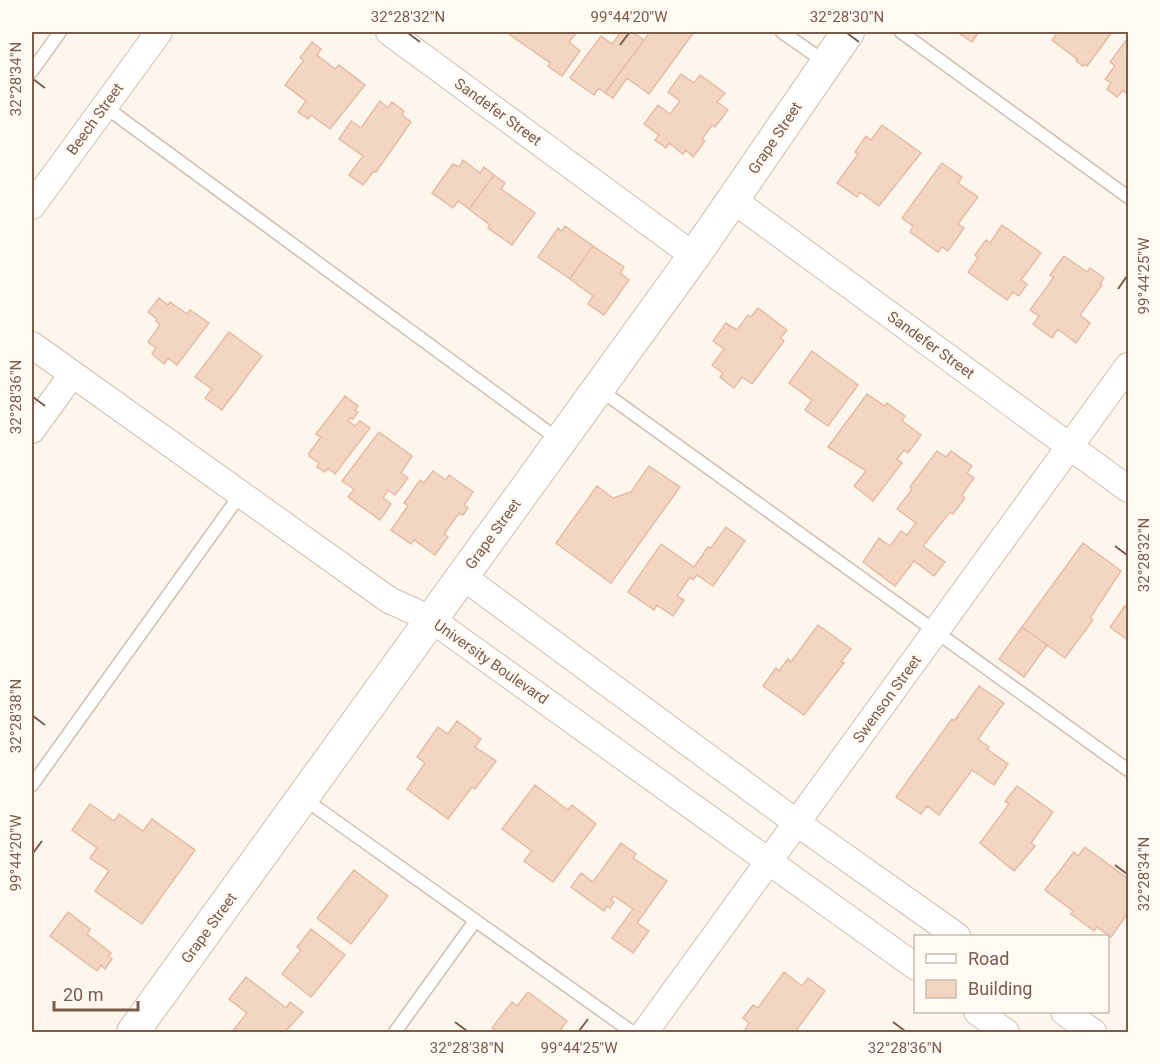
<svg xmlns="http://www.w3.org/2000/svg" width="1160" height="1064" font-family="Roboto,sans-serif">
<style>
.building{fill:#f3d5c3;stroke:#e6bba3;stroke-width:1.5}
.lines{fill:none;stroke-linecap:round;stroke-linejoin:round}
.service-casing{stroke:#d1beb0;stroke-width:15}
.minor-casing{stroke:#d1beb0;stroke-width:28}
.tertiary-casing{stroke:#d1beb0;stroke-width:34}
.service{stroke:#fff;stroke-width:12}
.minor{stroke:#fff;stroke-width:26}
.tertiary{stroke:#fff;stroke-width:32}
.ticks{fill:none;stroke:#7a5c4d;stroke-width:2}
.labels{text-anchor:middle;stroke-width:6;stroke-linejoin:round;paint-order:stroke}
.street-label{font-size:15px;fill:#7a5c4d;stroke:#fffaf3}
.neatline{fill:none;stroke:#7a5c4d;stroke-width:2}
.ticks-label{font-size:15px;text-anchor:middle;fill:#7a5c4d}
</style>
<rect width="100%" height="100%" fill="#fdf6ec"/>
<path class="building" d="M513,32H577L569,42L580,51L562,76L548,66L550,63L510,35Z
M621,32H632L644,40L605,93L599,88L594,95L570,78L601,36L612,44Z
M650,32H694L649,94L627,78L613,98L605,93Z
M957,32H979L972,42Z
M1058,32H1112L1087,66L1085,64L1083,66L1076,61L1077,59L1052,40Z
M1127,39L1128,95L1123,90L1117,97L1107,89L1111,83L1105,79L1115,66L1110,62Z
M312,42L321,49L317,55L335,69L339,65L365,85L330,129L311,115L308,119L298,112L306,101L285,85L304,60L300,58Z
M681,74L694,83L700,75L725,93L717,102L728,110L715,127L712,125L702,139L705,141L693,157L686,150L683,154L669,143L666,148L655,140L659,135L644,124L658,105L670,114L680,101L668,92Z
M380,101L388,108L392,102L404,111L402,115L411,122L376,172L374,171L363,185L349,175L363,156L339,139L351,121L361,128Z
M882,125L921,153L879,206L860,192L857,197L837,183L858,154L855,152L866,136L871,140Z
M463,160L480,173L484,167L494,175L469,209L458,201L453,208L432,193L453,164L459,167Z
M942,163L962,177L958,183L978,197L958,224L964,228L948,251L942,247L938,252L910,232L913,226L902,218Z
M494,175L505,183L501,189L535,213L512,245L488,228L490,225L469,209Z
M1002,225L1041,253L1021,280L1027,284L1019,296L1013,292L1007,300L968,272L978,258L975,255L986,240L990,243Z
M565,226L593,246L570,279L538,257L558,228L562,231Z
M593,246L624,267L620,273L629,280L604,315L588,304L593,296L570,279Z
M1064,256L1087,272L1090,268L1104,278L1100,284L1102,285L1080,315L1090,323L1076,343L1058,329L1052,338L1033,324L1039,316L1030,310L1054,277L1050,275Z
M159,298L168,305L170,302L187,314L190,310L209,323L177,365L168,358L164,364L152,354L156,348L148,342L160,325L156,321L157,319L148,312Z
M758,308L787,330L780,338L784,341L752,384L742,377L734,388L720,377L723,373L712,365L724,349L713,341L726,323L737,330L748,315L751,317Z
M229,332L262,356L222,410L205,398L212,389L195,377Z
M812,351L858,385L828,426L805,410L812,400L789,383Z
M867,394L885,406L887,403L905,416L902,421L921,435L908,453L904,450L897,459L902,463L873,501L854,486L866,471L828,447Z
M345,396L358,406L355,410L358,412L353,419L350,418L348,421L355,426L360,421L370,428L335,474L328,468L325,472L317,467L319,463L309,456V453L321,437L316,434Z
M379,432L412,456L401,473L408,478L395,495L388,490L383,498L391,504L380,520L348,497L354,489L342,481Z
M937,451L946,457L951,451L972,466L967,473L974,478L962,495L965,498L953,514L950,512L923,546L945,562L934,576L914,561L895,586L863,562L879,538L890,546L901,531L907,535L916,523L897,509L912,489L910,487Z
M649,466L680,487L611,583L556,543L597,486L613,498L631,492Z
M433,471L446,480L449,475L473,492L464,505L468,508L463,515L459,513L444,534L448,537L435,555L414,540L411,544L391,530L408,506L404,503L420,480L424,483Z
M726,527L745,541L713,586L697,575L693,580L690,577L677,596L684,600L673,616L657,605L654,610L628,592L661,544L694,567L708,547L711,548Z
M1083,543L1121,571L1090,618L1093,620L1065,658L1022,627Z
M1125,606L1128,609V640L1110,627Z
M818,625L851,649L841,662L844,663L804,715L763,686L776,668L779,671L788,659L791,662Z
M1022,627L1047,645L1024,677L999,659Z
M979,686L1004,703L978,739L989,747L987,749L1008,764L994,785L972,770L939,815L927,806L921,814L896,797L952,719L954,721Z
M457,721L481,739L475,747L496,761L475,789L472,787L448,819L407,789L425,763L417,757L438,727L448,734Z
M535,785L568,810L572,805L596,824L553,882L524,861L532,851L502,829Z
M1017,786L1053,812L1031,843L1035,846L1014,871L980,843L1009,804L1005,801Z
M90,804L114,821L119,814L143,831L152,819L195,850L142,924L95,891L109,871L90,858L97,848L72,830Z
M621,843L636,854L633,858L667,881L637,923L649,931L633,953L612,938L633,909L614,896L611,900L614,902L610,908L607,906L604,911L571,887L581,873L593,882Z
M1085,847L1128,879V913L1111,937L1097,927L1094,931L1071,914L1073,911L1045,890L1074,852L1078,856Z
M354,870L388,896L351,944L317,918Z
M68,912L90,929L87,934L111,953L108,956L112,959L105,969L101,965L97,971L50,936Z
M311,929L345,955L311,997L282,974L301,950L297,947Z
M784,972L802,986L808,978L825,991L795,1032H744L749,1023L743,1018L753,1005L758,1008Z
M246,977L286,1008L290,1002L303,1012L285,1032H232L247,1013L229,999Z
M528,992L567,1021L559,1032H499L492,1028L512,1002L517,1006Z"/>
<g class="lines">
<defs>
<path id="service" d="M782,32L825,62
M901,32L1128,197
M32,71L60,32
M104,106L559,440
M599,389L1128,770
M32,785L240,495
M303,798L632,1032
M395,1032L475,921"/>
<path id="minor" d="M389,32L694,256
M733,200L1128,489
M32,206L159,32
M32,345L389,600L431,619L916,967
M32,430L71,376
M462,576L797,823L957,936
M977,1012L1006,1032
M1064,1012L1093,1032
M645,1032L1128,366"/>
<path id="tertiary" d="M133,1032L694,256L848,32"/>
</defs>
<use href="#service" class="service-casing"/>
<use href="#minor" class="minor-casing"/>
<use href="#tertiary" class="tertiary-casing"/>
<use href="#service" class="service"/>
<use href="#minor" class="minor"/>
<use href="#tertiary" class="tertiary"/>
</g>
<path class="ticks" d="M408,33L420,42M847,33L859,42M620,45L629,33M33,79L45,88M1118,289L1127,276M33,397L45,406M1115,546L1127,555M33,716L45,725M33,853L42,841M1115,865L1127,874M455,1022L467,1031M893,1022L905,1031M579,1031L588,1019"/>
<g class="labels">
<g class="street-label">
<text transform="translate(498 112) rotate(36)" y="5">Sandefer Street</text>
<text transform="translate(95 119) rotate(-54)" y="5">Beech Street</text>
<text transform="translate(775 138) rotate(-56)" y="5">Grape Street</text>
<text transform="translate(931 345) rotate(36)" y="5">Sandefer Street</text>
<text transform="translate(493 534) rotate(-54)" y="5">Grape Street</text>
<text transform="translate(491 662) rotate(35)" y="5">University Boulevard</text>
<text transform="translate(887 699) rotate(-54)" y="5">Swenson Street</text>
<text transform="translate(209 928) rotate(-54)" y="5">Grape Street</text>
</g>
</g>
<rect width="1160" height="1064" fill="none" stroke="#fffaf3" stroke-width="66"/>
<rect x="914" y="935" width="195" height="78" fill="#fffaf3" stroke="#cabbb1" stroke-width="1.5"/>
<rect x="926" y="954" width="30" height="9" fill="#ffffff" stroke="#cabbb1" stroke-width="1.5"/>
<text x="968" y="965" font-size="18" fill="#7a5c4d">Road</text>
<rect x="926" y="980" width="30" height="18" fill="#f3d5c3" stroke="#cabbb1" stroke-width="1.5"/>
<text x="968" y="995" font-size="18" fill="#7a5c4d">Building</text>
<path d="M54 1001v9h84v-9" fill="none" stroke="#7a5c4d" stroke-width="3"/>
<text x="63" y="1001" font-size="18" fill="#7a5c4d" stroke="#fffaf3" stroke-width="4.5" paint-order="stroke">20 m</text>
<rect x="33" y="33" width="1094" height="998" class="neatline"/>
<g class="ticks-label">
<text x="408" y="22">32°28'32"N</text>
<text x="629" y="22">99°44'20"W</text>
<text x="847" y="22">32°28'30"N</text>
<text transform="translate(16 79) rotate(-90)" y="5">32°28'34"N</text>
<text transform="translate(1144 276) rotate(-90)" y="5">99°44'25"W</text>
<text transform="translate(16 397) rotate(-90)" y="5">32°28'36"N</text>
<text transform="translate(1144 555) rotate(-90)" y="5">32°28'32"N</text>
<text transform="translate(16 716) rotate(-90)" y="5">32°28'38"N</text>
<text transform="translate(16 853) rotate(-90)" y="5">99°44'20"W</text>
<text transform="translate(1144 874) rotate(-90)" y="5">32°28'34"N</text>
<text x="467" y="1053">32°28'38"N</text>
<text x="579" y="1053">99°44'25"W</text>
<text x="905" y="1053">32°28'36"N</text>
</g>
</svg>
